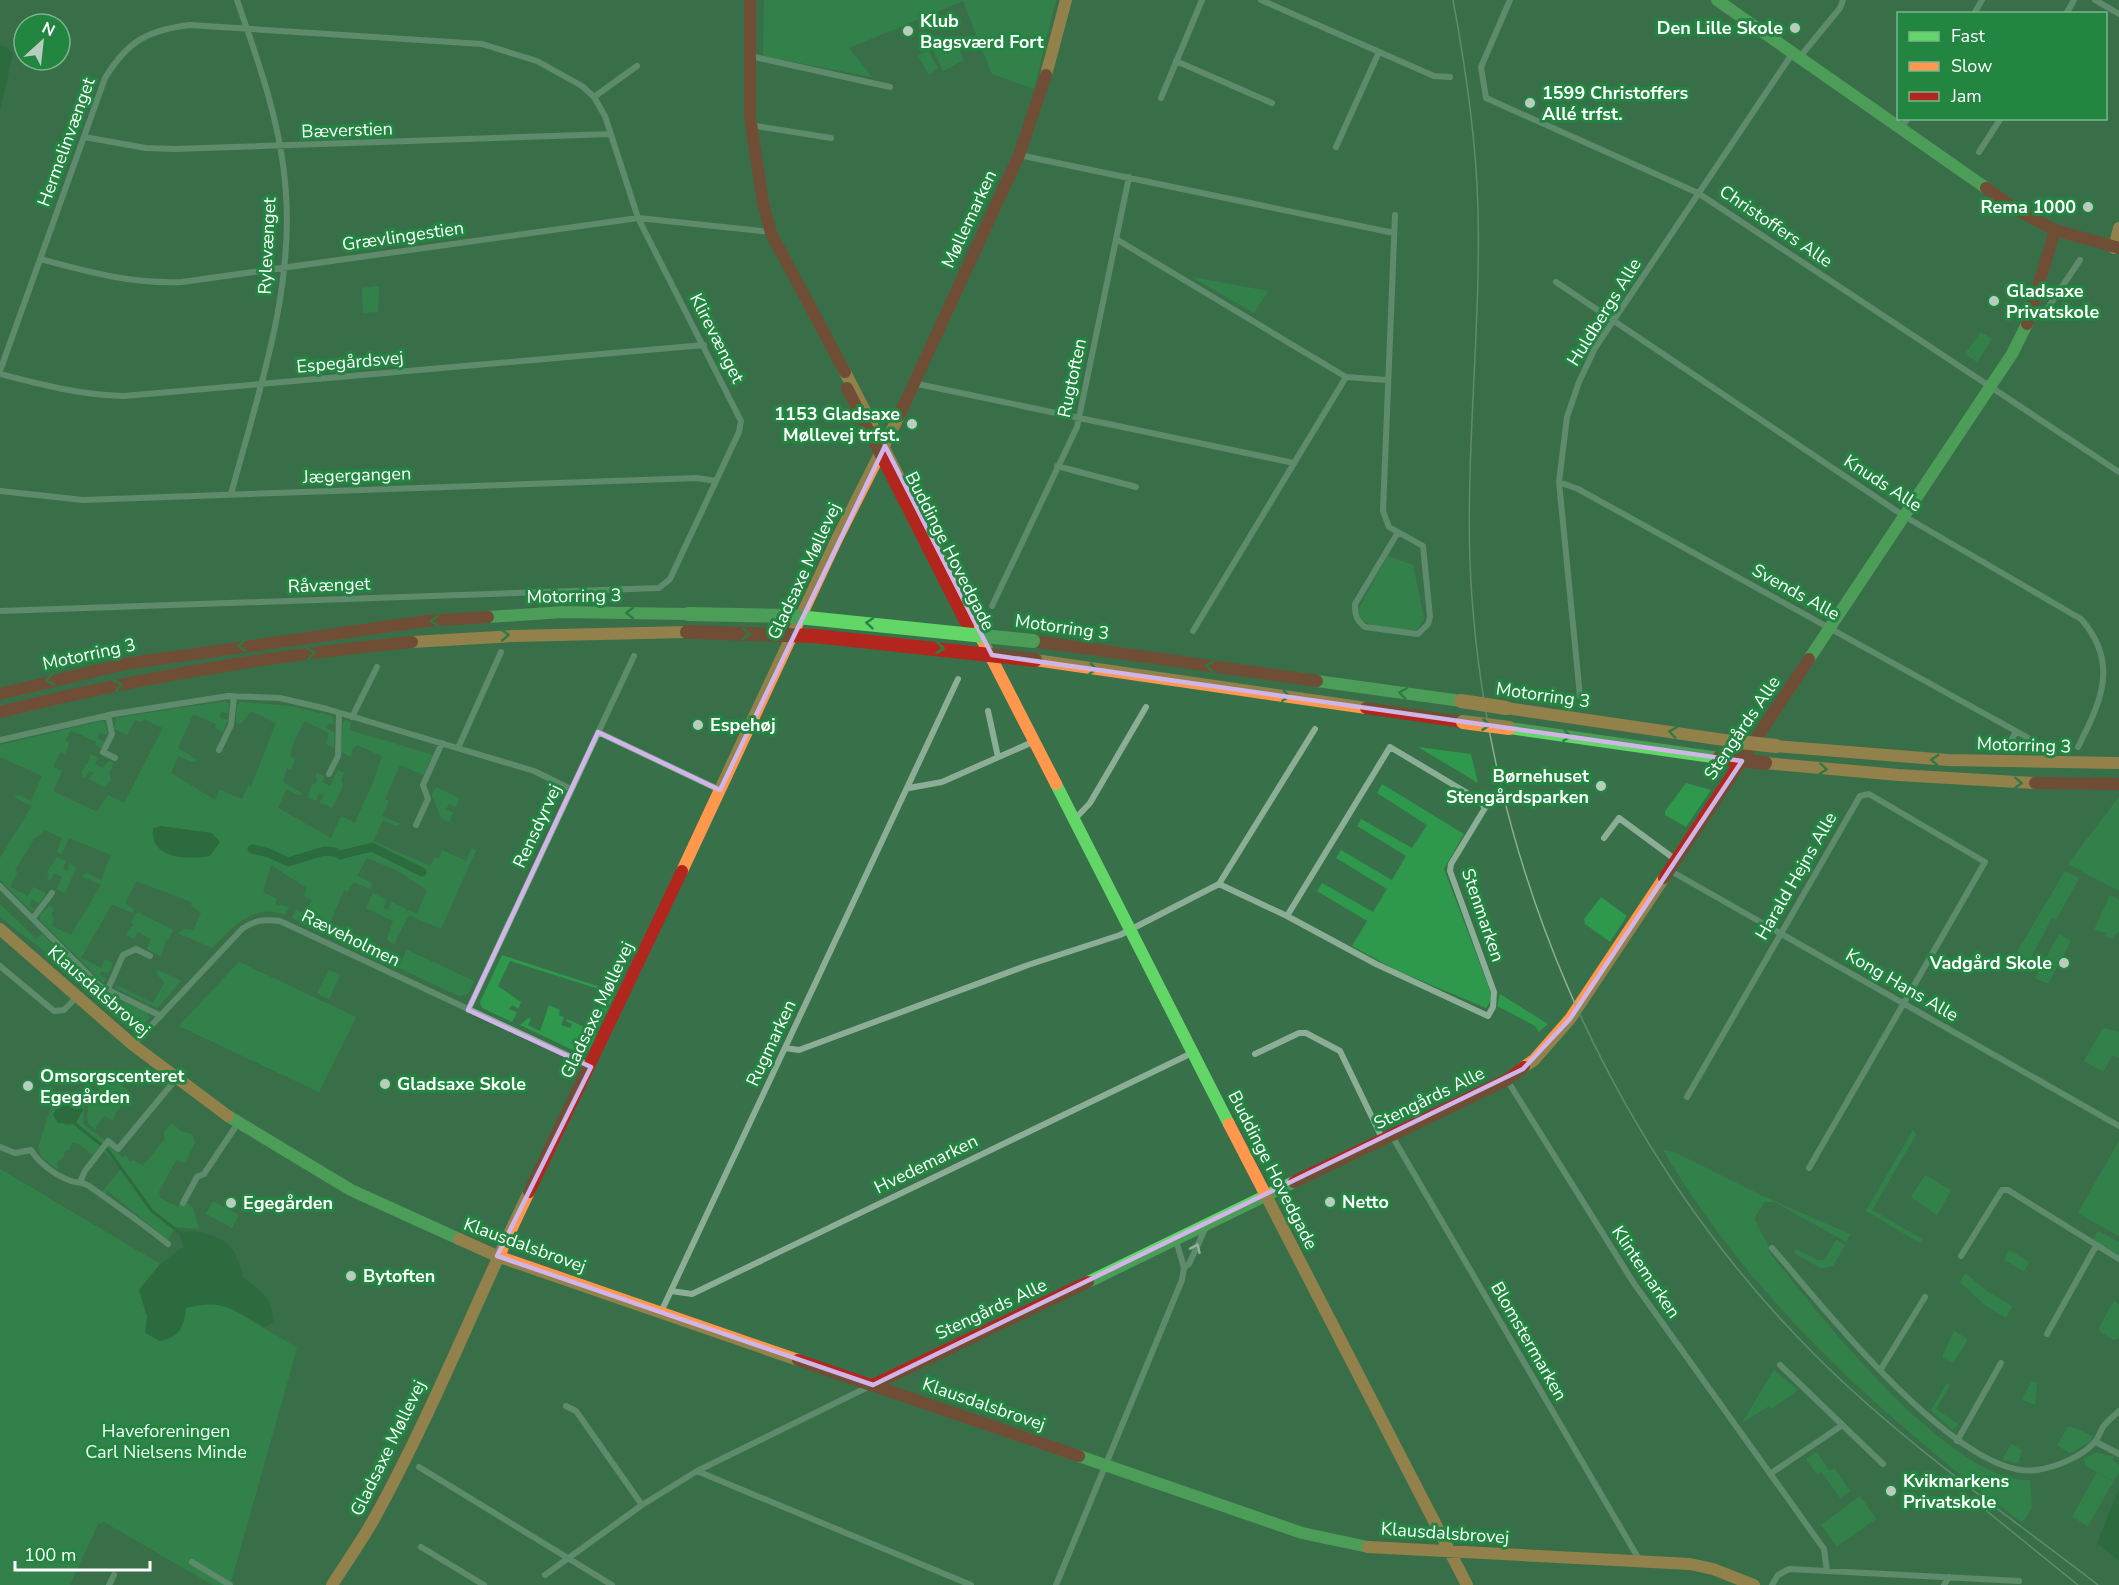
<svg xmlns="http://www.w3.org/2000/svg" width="2119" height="1585" font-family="'Nunito Sans',sans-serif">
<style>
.green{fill:#2e984c}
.water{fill:#1b6632}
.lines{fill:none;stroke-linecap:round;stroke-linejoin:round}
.stream{stroke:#1b6632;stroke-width:3}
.canal{stroke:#1b6632;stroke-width:9}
.street{stroke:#8cae96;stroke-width:6}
.fast{stroke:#63d668;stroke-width:12}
.slow{stroke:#ff974d;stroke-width:12}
.jam{stroke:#b3261e;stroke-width:12}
.tram{stroke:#8cad96;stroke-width:1.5}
.fast-bridge{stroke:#63d668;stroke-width:14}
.slow-bridge{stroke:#ff974d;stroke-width:14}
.jam-bridge{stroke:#b3261e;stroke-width:14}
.oneway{stroke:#228641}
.oneway2{stroke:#fff}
.marked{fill:none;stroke:#d1b5e9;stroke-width:4.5;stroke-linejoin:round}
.poi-dot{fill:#b9cdbf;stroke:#228641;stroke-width:2}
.labels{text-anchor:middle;stroke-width:6;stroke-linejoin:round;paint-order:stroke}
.poi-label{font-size:18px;font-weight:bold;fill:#fff;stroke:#228641;text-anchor:start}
.street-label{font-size:18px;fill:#fff;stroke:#228641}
.park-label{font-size:18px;fill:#f8fefa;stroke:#228641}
</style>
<rect width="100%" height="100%" fill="#387049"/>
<path class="green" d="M764,0H1056L1034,89L992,74L963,1L849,48L872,77L763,56Z
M953,36L964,60L943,71L931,46Z
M928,50L938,68L929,75L918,56Z
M1192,277L1268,291L1254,313Z
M379,286L378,312L363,313L362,288Z
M1981,332L1992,339L1977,362L1965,354Z
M1388,556L1413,565L1424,619L1416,630L1380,628L1361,620L1358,610Z
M226,701L229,705L228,714L222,711L219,717L228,720L223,732L215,728L216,724L193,714L178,748L197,760L192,762L178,756L171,773L215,800L220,790L242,799L248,786L251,787L276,723L251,711L241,724L236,722L237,705L240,702L290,706L332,716L334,725L329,723L326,728L334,732V748L326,744L329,733L304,721L293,743L290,756L295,759L291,770L287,768L283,782L303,794L298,795L286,789L278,808L331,838L341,816L355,823L374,780L382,756L357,745L353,748L351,757L341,752L343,722L346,720L351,723L349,730L433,755L423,775L400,765L385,799L389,801L382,816L400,824L396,826L383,820L373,841L430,866L435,857L439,859L442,850L466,861L472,848L476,850L441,929L409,915L394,944L387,940L393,921L366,908L373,893L387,900L383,908L388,910L391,904L389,901L406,909V914L408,910L417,914L427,890L398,871L367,858L357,876L372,883L370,889L354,882L347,892L344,890L325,934L292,918L296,910L305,913L312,900L304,896L307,888L271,865L263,892L277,899L275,904L289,907L285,915C253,902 232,928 212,948L178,933L184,929L193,930L201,913L191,905L192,902L136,881L125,903L135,910L132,913L112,904L81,958L101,968L105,960L113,963L108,974L102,971L99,975L106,978L104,983L40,920V915L49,906L54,908L51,914L54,919L52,926L71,935L101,885L82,876L86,873L101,880L111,855L69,838L61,855L57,851L62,838L45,830L34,839L15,870L17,873L10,887L28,896L33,887L46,893L39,904L32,899L29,906L36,910H31L0,880V858L32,806L14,797L19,795L31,801L42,776L0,757V745L102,721L105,723L108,735L99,733L97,738L105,742L101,748L95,745L96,742L71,730L65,741L69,743L65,754L60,752L53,767L62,771L53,791L97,812L108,795L124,803L163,728L144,719L142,722L135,720L127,735L114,729L116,718Z
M1418,747L1471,754L1478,783Z
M90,754L98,758L95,764L103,768L109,761L114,763L109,773L111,780L105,787L88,779L94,773L89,771L85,778L81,774L86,764H88Z
M338,770L344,773L341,780L343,786L332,808L319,802L324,795L319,793L316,801L308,797L312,784L315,785L318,779L315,777L317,773L324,776L322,782L330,786Z
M1686,783L1711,790L1686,827L1665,815V811Z
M1382,784L1464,834L1444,869L1491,993L1490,1002L1486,1008L1396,970L1352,946L1367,921L1317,891L1322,883L1373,912L1387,889L1336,858L1341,850L1392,880L1406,856L1357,826L1361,819L1412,848L1427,825L1377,793Z
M436,787L459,798L456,807L449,804L446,809L453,813L449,822L441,818L432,795Z
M2119,797V891L2068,864Z
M57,857L66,861L63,869L68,871L69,863L76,868L65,893L57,889L62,877L54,873L50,881L47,879L49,874L47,872Z
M2065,871L2079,878L2056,920L2052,918L2029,961L2017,952Z
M2110,895L2119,900V931L2111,939L2106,936L2107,933L2094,930Z
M1601,897L1627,916L1610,942L1585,924L1584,919Z
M0,904L36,939L42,934L86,978L82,983L91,991L96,987L111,995L109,1002L122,1008L125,1002L147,1012L150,1017L136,1033C107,1010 82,984 54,959C37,944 17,932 0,916Z
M139,913L173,930L168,940H166L161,956L147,949L151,939L138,932L134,939L126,935L134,924L131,923L135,915Z
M2059,934L2071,941L2048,984L2035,978Z
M385,950L382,957L399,965L407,950L474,981L468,994L459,996L377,958L380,952Z
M502,955L616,992L598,1029L593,1027L608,992L510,961L498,986L521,1002L518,1009L512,1005L509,1009L517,1012L512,1022L482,1008L480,1002Z
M239,962L356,1017L319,1092L179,1026Z
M158,970L181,981L157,1008L116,988V985L153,1003L165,982L157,975Z
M329,970L340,975L329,999L317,993Z
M1500,994L1548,1024L1539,1032L1535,1026L1497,1006Z
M549,1005L560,1010L559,1015L564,1017L561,1025L570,1028L572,1024L566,1021L567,1019L597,1033L589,1050L579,1053L520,1025L528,1018L531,1019L528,1025L540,1031Z
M2103,1028L2119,1032V1058L2113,1055L2103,1072L2084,1061Z
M111,1076C115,1084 126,1086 131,1095L115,1113L113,1121L105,1116L96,1126V1130L88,1123C84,1102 98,1091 111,1076Z
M65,1092L80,1097L84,1107L83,1124L105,1141L93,1155L77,1143H72L69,1150L65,1151L63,1158L57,1162L58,1170L42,1157L38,1148L52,1104L56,1109L53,1115L66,1125L75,1124L83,1110L65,1095L63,1098L61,1096Z
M172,1123L182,1132L192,1134L195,1142L185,1163L177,1160C169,1170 167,1180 159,1191L160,1198L178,1207L180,1203H188L193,1208L199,1229L175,1227L168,1240L108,1191L105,1194L102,1192L120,1170V1167L104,1151L109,1145L123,1158L126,1155L130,1162L133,1160L143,1166L165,1139L164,1132Z
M1913,1130L1916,1135L1872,1210L1922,1239L1920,1243L1866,1211Z
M2119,1141V1236L2078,1213Z
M1663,1150L1674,1152L1765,1197L1850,1234L1846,1242L1775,1202H1764L1754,1219L1770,1249L1768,1251C1817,1312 1949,1483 2030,1480L2032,1508L2022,1523C1881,1414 1756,1306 1663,1150Z
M0,1169L160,1264L139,1290L147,1316L146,1333L160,1341C180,1337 182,1326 186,1308L207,1302L230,1307L297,1348L230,1585H213L104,1522L98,1524L70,1585H0Z
M1925,1175L1951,1190L1937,1215L1911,1197Z
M213,1201L239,1215L232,1228L206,1214Z
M2098,1231L2119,1242V1255L2093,1240Z
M1836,1240L1845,1245L1833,1266L1821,1268L1794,1253L1796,1249L1818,1260H1825Z
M2009,1250L2029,1262L2024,1271L2004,1260Z
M1965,1273L1988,1292L2012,1306L2006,1318L1986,1306L1960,1282Z
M2114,1301L2119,1304V1338L2114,1340L2100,1332L2099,1328Z
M1954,1331L1966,1338L1967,1341L1953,1363L1943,1358V1355Z
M1774,1370L1798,1390L1771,1409L1769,1406L1742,1423Z
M2032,1381L2037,1383L2035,1405L2022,1399Z
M1947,1383L1950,1385L1936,1409L1958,1424L1953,1430L1931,1410Z
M2068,1427H2072L2093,1436L2090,1442L2070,1453L2057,1445Z
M2011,1444L2022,1450L2018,1463L2002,1460Z
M1817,1452L1829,1471L1834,1468L1850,1491L1840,1498L1822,1472L1817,1474L1806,1459Z
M2096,1452L2114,1457L2112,1460L2119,1465V1473L2113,1481L2087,1466L2083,1459Z
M2097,1472L2113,1482L2088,1526L2072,1517Z
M1860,1496L1876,1519L1837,1546L1821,1525Z"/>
<path class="water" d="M0,45L7,47L13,54L0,111Z
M161,826L212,833L220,842L210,856C189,860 149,860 153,828Z
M65,1095L78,1097L83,1110L75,1124L58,1123L53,1115Z
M194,1231C224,1237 237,1244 242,1276C261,1293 272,1295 273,1322L264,1328C235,1310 221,1298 186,1308C184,1327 180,1337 160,1341L145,1333L147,1316L139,1290L160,1264L183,1247L179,1232Z
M2118,1490H2119V1561L2097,1543Z"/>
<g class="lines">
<path class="stream" d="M75,1124L108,1150L152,1211L179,1232"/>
<path class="canal" d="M252,849L269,853L288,862L324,851L335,852
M340,855L372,847L422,872"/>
<path class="street" d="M1261,0L1434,76L1450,77
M1510,0L1481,67L1486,98L1698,193L2119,472
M2095,0L2119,14
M1974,14L1982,0
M2066,14L2074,0
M750,56L890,87
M1799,58L1840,8L1843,0
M1176,61L1272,103
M594,97L637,66
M1161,98L1202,0
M750,125L831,138
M1901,129L1908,118
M84,137L146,148L175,149L611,134
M1336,147L1379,52
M1979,152L2001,118
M1019,155L1394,233
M1395,215L1383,511L1389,527L1423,546L1430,617L1428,624L1418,634L1365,627C1356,620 1355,615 1355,604L1397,534
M1116,239L1346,377L1387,380
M40,259C88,272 132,284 182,282L638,218L771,232
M1556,282L1904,516L2081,619C2119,662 2102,700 2078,747
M2030,317H2039L2045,312L2080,260
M0,371L105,78C127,42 147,30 190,25L482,44L537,61L582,86L594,97L605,116L638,218L741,421L739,432L670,579L659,588L0,611
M0,374C42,385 81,395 124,396L704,345
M913,383L1294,463
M1057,466L1136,487
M1559,482L1578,489L2041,745
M0,491L83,500L697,478L716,481
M231,494C257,397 293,296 286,194C282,127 259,63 237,0
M992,606L1077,427L1129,177
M1193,631L1346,377
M1580,696L1559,482L1567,417L1579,382L1595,348L1792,54
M988,711L998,757
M108,715L112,734L103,752L115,758
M352,717L377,667
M598,732L720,790
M0,740L114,714L228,696L280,698L327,709L534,771L571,789
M2009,744L2016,732
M458,748L501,652
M219,750L231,725L234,696
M329,774L338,756L339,713
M909,788L942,782L1035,741
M1073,821L1090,803L1146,707
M416,825L428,799L423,785L442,743
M1604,838L1619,818L1676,860
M1669,870L2119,1126
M1219,884L1287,916L1376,964L1488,1016L1493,1007L1494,992L1450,871L1451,864L1485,808L1479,800L1390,747L1287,916
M0,886L100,986L161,1016
M33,918L52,893
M0,966L54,1011L64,1010L77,997
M108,989L123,955L136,949L150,956
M468,1010L634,656
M133,1045L242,929C255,920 264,919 280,921L590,1066
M785,1048L799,1050L1028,965L1120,935L1219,884L1315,729
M1255,1054L1299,1033H1306L1340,1051L1383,1140
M1507,1080L1633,1282L1824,1549L1827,1571
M1687,1097L1860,796L1869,794L1985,862L1809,1168
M1392,1136L1640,1561
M0,1147L15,1153L31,1150C39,1163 56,1176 71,1181C77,1183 83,1182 89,1186C116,1205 142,1223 168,1244
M80,1182L85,1171L108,1141L118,1149L176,1079
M183,1203L197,1177L204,1174L238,1123
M1772,1248C1820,1303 1960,1482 2037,1470C2056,1467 2081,1457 2094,1443C2098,1439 2100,1432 2103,1427C2107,1421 2114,1416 2119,1411
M1961,1256L2002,1190H2008L2119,1259
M1184,1268L1189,1264L1206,1227
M671,1291L692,1294L1192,1053
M661,1312L958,679
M2047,1334L2096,1246
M1780,1365L1883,1464
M1881,1369L1925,1297
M566,1406L576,1411L642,1505
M1957,1441L2001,1363
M2096,1442L2119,1454
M419,1467L612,1585
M697,1471L971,1585
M1770,1474L1841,1426
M421,1547L484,1585
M192,1562L230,1585
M545,1575L642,1505L697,1471L872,1385
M109,1585L114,1575
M1056,1585L1182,1280L1184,1268L1176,1240
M1772,1585L1778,1575L1789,1569L2019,1581
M1944,1585L1949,1577"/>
<path class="fast" d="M1717,0L1986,188
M488,617L563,612L688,614
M1809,659L2012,354L2027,324
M1317,681L1461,701
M1509,728L1719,758
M1056,784L1229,1124
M228,1116L351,1190L459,1239
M1088,1282L1294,1182
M1079,1456L1302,1533L1368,1547"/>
<path class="slow" d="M1046,75L1066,0
M2114,248L2119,228
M845,372L1056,784
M412,642L514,636L687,632
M1035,660L1366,708
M1506,708L1731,741
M1776,746L1948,760L2119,763
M1765,763L1898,775L2035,783
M682,871L837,539L899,416
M0,929L133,1045L228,1116
M1524,1067L1534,1060L1570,1019L1664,878
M1229,1124L1467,1585
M459,1239L497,1256L798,1360
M1368,1547L1690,1564L1713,1569L1754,1585
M332,1585C346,1563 361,1542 374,1519C432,1414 476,1301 529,1192"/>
<path class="jam" d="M750,0V117L763,203L771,233L845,372
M1986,188L2017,210L2055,230L2119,248
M2027,324L2055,230
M847,388L968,627
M899,416L1019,155L1046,75
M1033,641L1317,681
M0,694L125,664L426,621L488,617
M1366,708L1463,722
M0,712C136,678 272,655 412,642
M2035,783L2119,784
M1664,878L1809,659
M1294,1182L1507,1080L1524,1067
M529,1192L682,871
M798,1360L1079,1456
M873,1385L1088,1282"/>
<path class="tram" d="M1453,0C1466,69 1476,138 1478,208C1481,326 1466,444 1470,563C1482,855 1608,1148 1815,1355C1901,1441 2002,1511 2098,1585
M1978,1504L2078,1585"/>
<path class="fast-bridge" d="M688,614L788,616L1033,641"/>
<path class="slow-bridge" d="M1461,701L1506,708
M1463,722L1509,728
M1731,741L1776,746"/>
<path class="jam-bridge" d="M687,632L815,636L1035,660
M1719,758L1765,763"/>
</g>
<defs><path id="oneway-chevron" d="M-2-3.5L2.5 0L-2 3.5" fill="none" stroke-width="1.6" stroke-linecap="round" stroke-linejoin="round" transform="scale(1.5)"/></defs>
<g class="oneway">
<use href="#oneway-chevron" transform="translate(630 613) rotate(-179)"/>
<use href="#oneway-chevron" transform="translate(435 621) rotate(176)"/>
<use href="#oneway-chevron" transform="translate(870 623) rotate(-175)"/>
<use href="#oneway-chevron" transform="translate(746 634) rotate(2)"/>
<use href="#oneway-chevron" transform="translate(505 635) rotate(-3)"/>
<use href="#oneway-chevron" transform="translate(242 646) rotate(172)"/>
<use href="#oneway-chevron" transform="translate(940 648) rotate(6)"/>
<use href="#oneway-chevron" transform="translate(311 653) rotate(-8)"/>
<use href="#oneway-chevron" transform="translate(1210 666) rotate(-172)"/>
<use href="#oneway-chevron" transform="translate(1093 669) rotate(8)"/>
<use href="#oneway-chevron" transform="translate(50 680) rotate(167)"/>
<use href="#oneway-chevron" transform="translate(118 685) rotate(-11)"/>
<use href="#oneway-chevron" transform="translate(1403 693) rotate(-172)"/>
<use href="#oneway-chevron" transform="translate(1286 696) rotate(8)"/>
<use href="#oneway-chevron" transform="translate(1486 725) rotate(7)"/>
<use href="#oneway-chevron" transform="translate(1673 732) rotate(-172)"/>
<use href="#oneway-chevron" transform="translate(1567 736) rotate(8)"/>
<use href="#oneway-chevron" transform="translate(1935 760) rotate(-177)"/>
<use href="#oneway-chevron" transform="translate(1823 769) rotate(5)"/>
<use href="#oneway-chevron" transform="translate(2018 783) rotate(3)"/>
</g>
<use class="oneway2" href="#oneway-chevron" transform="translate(1196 1248) rotate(-66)"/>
<path d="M0 0H2119V1585H0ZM885,446L992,655L1742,761L1570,1019L1523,1069L873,1385L497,1256L591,1067L468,1010L598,732L720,790Z" fill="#387049" fill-opacity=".55" fill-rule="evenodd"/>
<path class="marked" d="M885,446L992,655L1742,761L1570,1019L1523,1069L873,1385L497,1256L591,1067L468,1010L598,732L720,790Z"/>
<g class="poi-dot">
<circle cx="1795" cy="28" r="6"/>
<circle cx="908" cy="31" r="6"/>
<circle cx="1530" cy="103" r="6"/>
<circle cx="2088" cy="207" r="6"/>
<circle cx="1994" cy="301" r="6"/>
<circle cx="912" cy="424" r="6"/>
<circle cx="698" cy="725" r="6"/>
<circle cx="1601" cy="786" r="6"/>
<circle cx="2064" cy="963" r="6"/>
<circle cx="385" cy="1084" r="6"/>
<circle cx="28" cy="1086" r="6"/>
<circle cx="1330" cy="1202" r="6"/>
<circle cx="231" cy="1203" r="6"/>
<circle cx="351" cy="1276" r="6"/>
<circle cx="1891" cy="1491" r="6"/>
</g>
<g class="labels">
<g class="poi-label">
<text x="920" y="27">Klub<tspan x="920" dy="21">Bagsværd Fort</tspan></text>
<text x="1783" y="34" text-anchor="end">Den Lille Skole</text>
<text x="1542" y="99">1599 Christoffers<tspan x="1542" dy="21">Allé trfst.</tspan></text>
<text x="2076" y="213" text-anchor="end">Rema 1000</text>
<text x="2006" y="297">Gladsaxe<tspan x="2006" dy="21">Privatskole</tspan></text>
<text x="900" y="420" text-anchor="end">1153 Gladsaxe<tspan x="900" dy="21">Møllevej trfst.</tspan></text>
<text x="710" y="731">Espehøj</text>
<text x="1589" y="782" text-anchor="end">Børnehuset<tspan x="1589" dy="21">Stengårdsparken</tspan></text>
<text x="2052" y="969" text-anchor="end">Vadgård Skole</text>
<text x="40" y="1082">Omsorgscenteret<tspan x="40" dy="21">Egegården</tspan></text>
<text x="397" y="1090">Gladsaxe Skole</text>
<text x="1342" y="1208">Netto</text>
<text x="243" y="1209">Egegården</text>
<text x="363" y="1282">Bytoften</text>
<text x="1903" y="1487">Kvikmarkens<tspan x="1903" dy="21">Privatskole</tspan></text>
</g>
<g class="street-label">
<text transform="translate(347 130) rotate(-2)" y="6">Bæverstien</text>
<text transform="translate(66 142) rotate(-70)" y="6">Hermelinvænget</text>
<text transform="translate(969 219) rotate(-65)" y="6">Møllemarken</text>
<text transform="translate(1776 226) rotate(34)" y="6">Christoffers Alle</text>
<text transform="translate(403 236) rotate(-8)" y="6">Grævlingestien</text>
<text transform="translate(267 246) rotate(-87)" y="6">Rylevænget</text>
<text transform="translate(1604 312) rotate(-58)" y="6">Huldbergs Alle</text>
<text transform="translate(717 338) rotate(63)" y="6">Klirevænget</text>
<text transform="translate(350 362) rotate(-5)" y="6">Espegårdsvej</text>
<text transform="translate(1072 378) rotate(-78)" y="6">Rugtoften</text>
<text transform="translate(357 475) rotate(-2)" y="6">Jægergangen</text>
<text transform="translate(1883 483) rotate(33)" y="6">Knuds Alle</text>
<text transform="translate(950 551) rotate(63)" y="6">Buddinge Hovedgade</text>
<text transform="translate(804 571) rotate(-65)" y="6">Gladsaxe Møllevej</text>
<text transform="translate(329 585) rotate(-2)" y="6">Råvænget</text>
<text transform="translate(1796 592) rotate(29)" y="6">Svends Alle</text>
<text transform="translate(574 596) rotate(-1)" y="6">Motorring 3</text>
<text transform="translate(1062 627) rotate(8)" y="6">Motorring 3</text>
<text transform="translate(89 654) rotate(-12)" y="6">Motorring 3</text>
<text transform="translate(1543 695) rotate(8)" y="6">Motorring 3</text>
<text transform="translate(1742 728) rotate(-56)" y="6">Stengårds Alle</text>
<text transform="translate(2024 745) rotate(2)" y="6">Motorring 3</text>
<text transform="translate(537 826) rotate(-65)" y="6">Rensdyrvej</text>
<text transform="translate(1796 876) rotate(-60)" y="6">Harald Hejns Alle</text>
<text transform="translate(1483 915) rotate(71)" y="6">Stenmarken</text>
<text transform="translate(351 938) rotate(26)" y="6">Ræveholmen</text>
<text transform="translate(1902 985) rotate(30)" y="6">Kong Hans Alle</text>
<text transform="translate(99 991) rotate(41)" y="6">Klausdalsbrovej</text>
<text transform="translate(597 1010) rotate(-65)" y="6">Gladsaxe Møllevej</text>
<text transform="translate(771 1043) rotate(-65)" y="6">Rugmarken</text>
<text transform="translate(1429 1098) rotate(-26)" y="6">Stengårds Alle</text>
<text transform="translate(926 1164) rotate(-26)" y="6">Hvedemarken</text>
<text transform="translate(1273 1170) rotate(63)" y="6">Buddinge Hovedgade</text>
<text transform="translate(525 1245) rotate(20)" y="6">Klausdalsbrovej</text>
<text transform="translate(1646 1272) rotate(56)" y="6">Klintemarken</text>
<text transform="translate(991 1309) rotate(-25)" y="6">Stengårds Alle</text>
<text transform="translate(1529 1341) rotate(60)" y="6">Blomstermarken</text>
<text transform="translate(984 1404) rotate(19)" y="6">Klausdalsbrovej</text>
<text transform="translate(388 1448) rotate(-64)" y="6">Gladsaxe Møllevej</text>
<text transform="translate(1445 1533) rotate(4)" y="6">Klausdalsbrovej</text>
</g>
<g class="park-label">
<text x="166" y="1437">Haveforeningen<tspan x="166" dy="21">Carl Nielsens Minde</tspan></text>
</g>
</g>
<rect x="1897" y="12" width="210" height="108" fill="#228641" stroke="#7ab68d" stroke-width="1.5"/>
<rect x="1909" y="32" width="30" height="9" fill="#63d668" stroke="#7ab68d" stroke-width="1.5"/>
<text x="1951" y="42" font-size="18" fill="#ffffff">Fast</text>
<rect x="1909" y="62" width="30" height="9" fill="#ff974d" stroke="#7ab68d" stroke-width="1.5"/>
<text x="1951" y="72" font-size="18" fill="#ffffff">Slow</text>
<rect x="1909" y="92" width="30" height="9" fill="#b3261e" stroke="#7ab68d" stroke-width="1.5"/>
<text x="1951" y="102" font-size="18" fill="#ffffff">Jam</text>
<g transform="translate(42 42) rotate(27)"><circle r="28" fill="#228641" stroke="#7ab68d" stroke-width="1.5"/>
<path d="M0-4.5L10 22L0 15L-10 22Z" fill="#b9cdbf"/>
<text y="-9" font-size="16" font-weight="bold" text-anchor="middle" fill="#ffffff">N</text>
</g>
<path d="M15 1561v9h135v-9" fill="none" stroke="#ffffff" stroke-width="3"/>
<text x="24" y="1561" font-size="18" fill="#ffffff" stroke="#228641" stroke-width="4.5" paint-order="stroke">100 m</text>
</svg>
